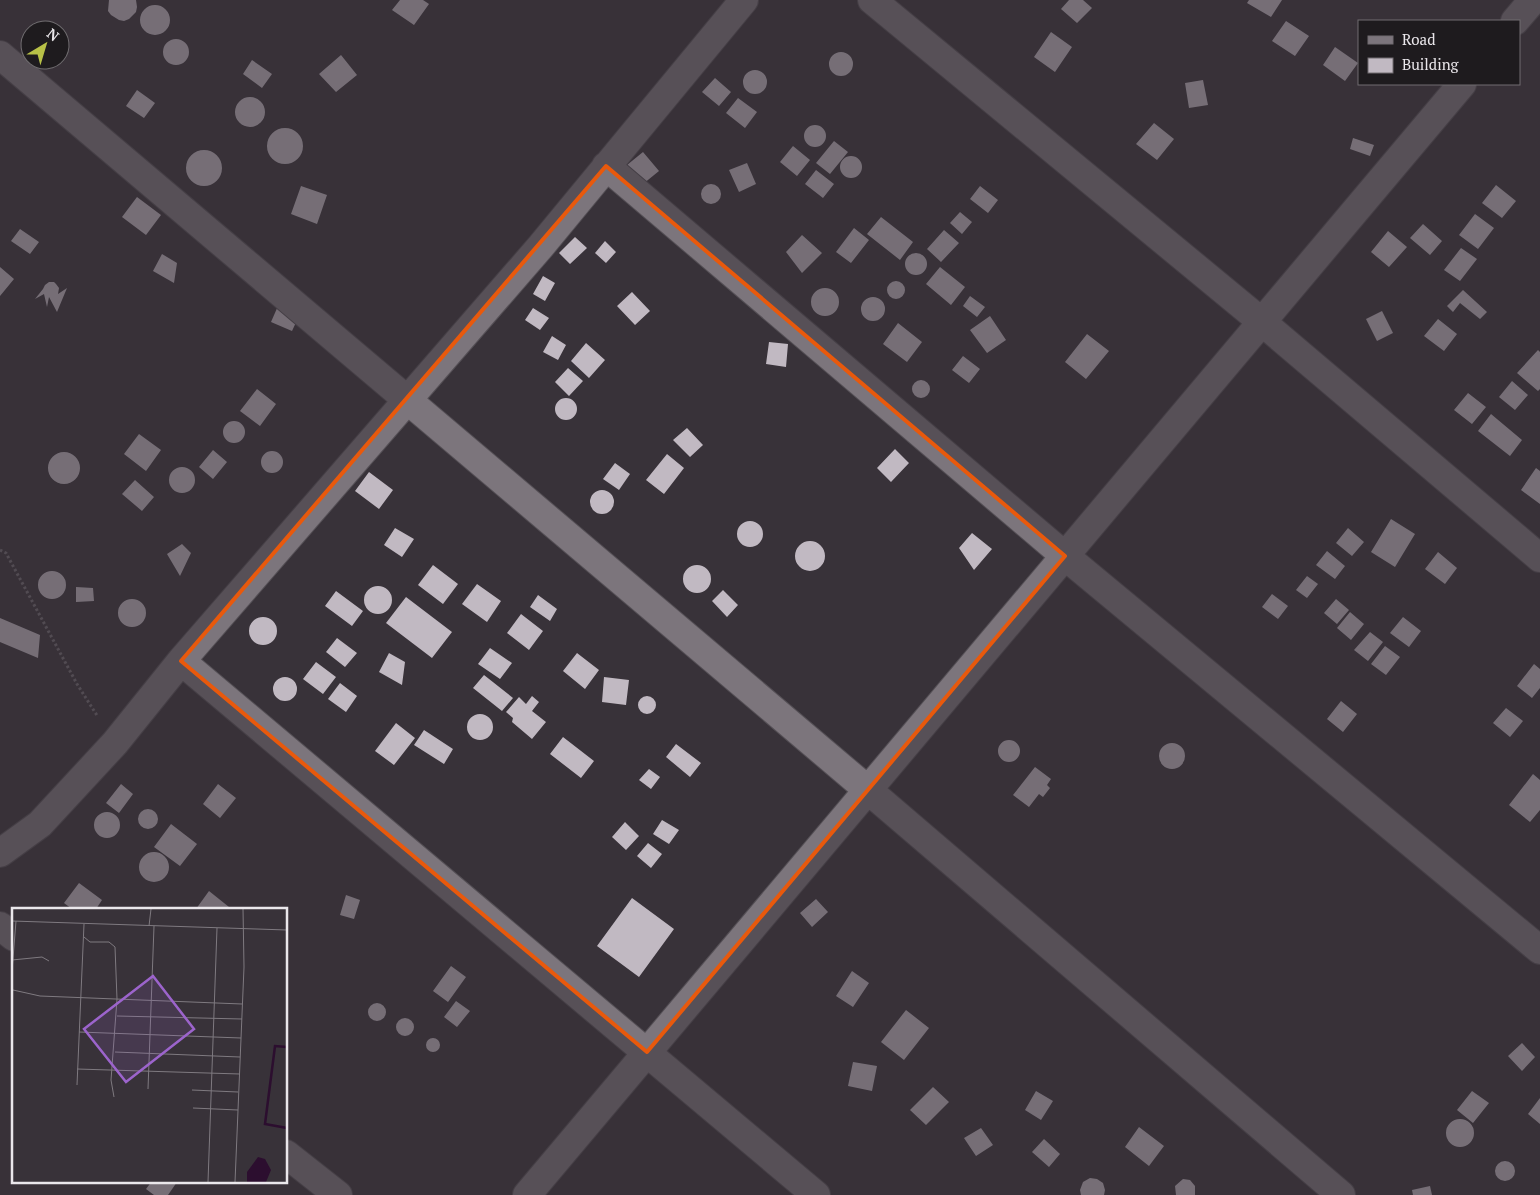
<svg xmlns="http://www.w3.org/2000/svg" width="1540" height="1195" font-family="'PT Serif',serif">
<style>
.building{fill:#c1b9c2}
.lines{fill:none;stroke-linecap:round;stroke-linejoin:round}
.minor-casing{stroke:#544f55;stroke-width:30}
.path{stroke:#716c72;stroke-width:3;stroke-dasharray:2.5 2.5;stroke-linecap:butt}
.minor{stroke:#7c757c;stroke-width:28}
.marked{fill:none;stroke:#e8590c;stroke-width:4;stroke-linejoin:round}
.inset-river{fill:none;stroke:#2c0e2f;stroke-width:2.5}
.inset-road{fill:none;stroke:#7f7a80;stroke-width:1}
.view{fill:#9c64cc;fill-opacity:0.15;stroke:#9c64cc;stroke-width:2.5}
.inset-edge{fill:none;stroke:#eae7eb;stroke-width:2.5}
</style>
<rect width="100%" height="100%" fill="#383239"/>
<path class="building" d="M109,0H136L137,7L136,12L129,19L124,21L119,20L111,15L108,11Z
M400,0H423L429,4L414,25L392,10Z
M1069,0H1083L1092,8L1077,23L1061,9Z
M1249,0H1282L1271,17L1247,3Z
M140 20a15 15 0 1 1 30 0a15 15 0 1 1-30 0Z
M1286,21L1309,36L1295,56L1272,41Z
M1051,32L1072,47L1055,72L1034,57Z
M163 52a13 13 0 1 1 26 0a13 13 0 1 1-26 0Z
M1335,47L1358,63L1345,81L1323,65Z
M829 64a12 12 0 1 1 24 0a12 12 0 1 1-24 0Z
M341,55L357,75L336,92L319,74Z
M252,60L272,74L262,88L243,74Z
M743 82a12 12 0 1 1 24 0a12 12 0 1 1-24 0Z
M715,78L731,92L719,106L702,92Z
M1203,80L1208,105L1189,108L1185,83Z
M137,90L155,103L144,118L126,106Z
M235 112a15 15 0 1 1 30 0a15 15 0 1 1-30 0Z
M738,98L757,112L745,128L726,113Z
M1154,123L1174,139L1157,160L1136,144Z
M804 136a11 11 0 1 1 22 0a11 11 0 1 1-22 0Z
M267 146a18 18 0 1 1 36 0a18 18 0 1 1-36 0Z
M1353,138L1374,145L1370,156L1350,149Z
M834,141L848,152L830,174L816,163Z
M793,146L810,160L797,176L780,162Z
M186 168a18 18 0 1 1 36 0a18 18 0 1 1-36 0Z
M643,152L659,171L643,184L627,165Z
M840 167a11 11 0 1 1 22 0a11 11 0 1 1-22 0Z
M747,163L756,184L739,192L729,170Z
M816,170L834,184L823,198L805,184Z
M701 194a10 10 0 1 1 20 0a10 10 0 1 1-20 0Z
M1496,185L1516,201L1502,218L1482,203Z
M301,186L327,195L317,224L291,214Z
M980,186L998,200L988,213L970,199Z
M137,197L161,215L146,235L122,217Z
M960,212L972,222L962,234L950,223Z
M1475,214L1494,228L1478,249L1459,235Z
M881,217L913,242L900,260L867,234Z
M1423,224L1442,241L1430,255L1410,238Z
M854,228L869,240L851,263L836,252Z
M20,229L39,242L30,254L11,241Z
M944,230L959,243L941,262L927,249Z
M1388,231L1407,247L1389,267L1371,252Z
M802,235L822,253L802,273L786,252Z
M575,237L587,248L570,264L559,253Z
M605,241L616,252L606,263L595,253Z
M1461,248L1477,259L1460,281L1444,270Z
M905 264a11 11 0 1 1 22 0a11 11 0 1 1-22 0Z
M162,254L177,263L174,283L153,271Z
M0,267L14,279L0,296Z
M940,267L965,287L951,305L926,284Z
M543,276L555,283L545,301L533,294Z
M887 290a9 9 0 1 1 18 0a9 9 0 1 1-18 0Z
M49,282H54L56,284L59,288L58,294L67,288L57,312L49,297L47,307L44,294L35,299L43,289L45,285Z
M811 302a14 14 0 1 1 28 0a14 14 0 1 1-28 0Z
M1463,290L1487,312L1480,319L1460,303L1453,312L1447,306Z
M632,292L650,311L635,325L617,306Z
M970,296L985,307L977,317L963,306Z
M861 309a12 12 0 1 1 24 0a12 12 0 1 1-24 0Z
M278,306L299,316L292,331L271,322Z
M533,308L549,318L540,330L525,320Z
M1382,311L1393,333L1377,341L1366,319Z
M990,316L1006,340L987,353L970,330Z
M1438,319L1457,334L1444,351L1424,336Z
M898,323L922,342L907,362L883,344Z
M1087,334L1109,351L1086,379L1065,362Z
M552,336L566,345L558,360L543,352Z
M769,342L788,344L786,367L766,364Z
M586,343L605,360L589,378L571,361Z
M1538,350L1540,352V389L1538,391L1517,373Z
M963,356L980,369L969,383L952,370Z
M568,368L583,381L569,396L555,382Z
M912 389a9 9 0 1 1 18 0a9 9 0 1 1-18 0Z
M1512,381L1528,395L1515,410L1499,397Z
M257,389L276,404L260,426L240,411Z
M1468,393L1486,407L1472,424L1454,410Z
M555 409a11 11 0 1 1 22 0a11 11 0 1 1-22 0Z
M1491,414L1522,440L1510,456L1478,431Z
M223 432a11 11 0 1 1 22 0a11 11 0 1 1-22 0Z
M687,428L703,445L690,457L673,440Z
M139,434L161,450L146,471L124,454Z
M895,449L909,463L891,482L877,468Z
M213,450L227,462L213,479L199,467Z
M261 462a11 11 0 1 1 22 0a11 11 0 1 1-22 0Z
M48 468a16 16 0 1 1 32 0a16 16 0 1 1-32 0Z
M667,454L684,468L664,494L646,480Z
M615,463L630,474L619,490L603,479Z
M169 480a13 13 0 1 1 26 0a13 13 0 1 1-26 0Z
M1536,468L1540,471V504L1521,490Z
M369,472L393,490L379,509L355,491Z
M135,480L154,497L142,511L122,494Z
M590 502a12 12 0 1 1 24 0a12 12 0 1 1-24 0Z
M1391,519L1415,534L1395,567L1371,552Z
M737 534a13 13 0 1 1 26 0a13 13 0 1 1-26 0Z
M395,528L414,539L402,557L384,545Z
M1348,528L1364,542L1352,556L1336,543Z
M972,533L992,549L974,570L959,548Z
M795 556a15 15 0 1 1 30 0a15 15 0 1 1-30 0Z
M182,544L191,553L180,576L167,554Z
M1327,551L1345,566L1335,579L1316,565Z
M1438,552L1457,568L1445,584L1425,569Z
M683 579a14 14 0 1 1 28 0a14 14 0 1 1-28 0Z
M433,565L458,584L443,604L418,585Z
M38 585a14 14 0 1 1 28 0a14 14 0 1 1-28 0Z
M1307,576L1318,584L1307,598L1296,590Z
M477,584L501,601L487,622L462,604Z
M364 600a14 14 0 1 1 28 0a14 14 0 1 1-28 0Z
M76,587L93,588L94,601L76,602Z
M723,590L738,605L727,617L712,601Z
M336,591L363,611L352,626L325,606Z
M1272,594L1288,606L1278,619L1262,607Z
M538,595L557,609L550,621L530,607Z
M406,597L452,632L432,658L386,623Z
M118 613a14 14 0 1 1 28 0a14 14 0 1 1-28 0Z
M1336,599L1349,610L1337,624L1324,613Z
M1350,612L1364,624L1351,640L1337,628Z
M521,614L543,631L529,650L507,633Z
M249 631a14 14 0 1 1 28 0a14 14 0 1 1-28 0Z
M1403,617L1421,631L1409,647L1390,633Z
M0,618L40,635L38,658L0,642Z
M1370,632L1383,642L1368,661L1354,650Z
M337,638L357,653L345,667L326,652Z
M1385,646L1400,657L1386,675L1371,664Z
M490,648L512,663L500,679L478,664Z
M389,653L405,662L402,685L379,672Z
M577,653L599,670L585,689L563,671Z
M316,662L336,677L323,694L303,679Z
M1534,664L1540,669V688L1532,698L1517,686Z
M484,675L513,698L502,711L473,688Z
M604,677L629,680L626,705L602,702Z
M273 689a12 12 0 1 1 24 0a12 12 0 1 1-24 0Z
M340,683L357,696L346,712L328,699Z
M532,696L539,702L532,711L546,722L532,739L512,722L513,718L506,712L519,697L526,704Z
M638 705a9 9 0 1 1 18 0a9 9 0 1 1-18 0Z
M1341,701L1357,714L1343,732L1327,719Z
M1506,708L1523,721L1510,737L1493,723Z
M467 727a13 13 0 1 1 26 0a13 13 0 1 1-26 0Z
M396,723L415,738L394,765L375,751Z
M424,730L453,749L444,764L414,745Z
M563,737L594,761L581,778L550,754Z
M998 751a11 11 0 1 1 22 0a11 11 0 1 1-22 0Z
M1159 756a13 13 0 1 1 26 0a13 13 0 1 1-26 0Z
M676,744L701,763L690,777L666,757Z
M1035,767L1051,779L1047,785L1050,788L1043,797L1039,794L1029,807L1013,795Z
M649,769L660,777L651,789L639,780Z
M1533,774L1540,780V810L1530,822L1509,805Z
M121,784L133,794L119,813L106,803Z
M218,784L236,798L220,818L203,804Z
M138 819a10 10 0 1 1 20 0a10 10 0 1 1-20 0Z
M94 825a13 13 0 1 1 26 0a13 13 0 1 1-26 0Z
M662,820L679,830L669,844L653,834Z
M625,822L639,836L626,850L612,837Z
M171,824L197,844L180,866L154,847Z
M648,843L662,854L651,868L637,856Z
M139 867a15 15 0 1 1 30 0a15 15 0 1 1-30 0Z
M79,883L102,900L96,909H72L64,903Z
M209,891L229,907L227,909H196Z
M346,895L360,900L354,919L340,915Z
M632,898L674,929L639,977L597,946Z
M816,899L828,912L812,927L800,913Z
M451,966L466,977L448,1002L433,991Z
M852,971L869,983L853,1007L836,996Z
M456,1001L470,1011L457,1027L444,1017Z
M368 1012a9 9 0 1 1 18 0a9 9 0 1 1-18 0Z
M906,1010L929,1028L904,1060L881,1042Z
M396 1027a9 9 0 1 1 18 0a9 9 0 1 1-18 0Z
M426 1045a7 7 0 1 1 14 0a7 7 0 1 1-14 0Z
M1522,1043L1535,1057L1522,1071L1508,1056Z
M853,1062L877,1066L872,1091L848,1086Z
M933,1087L949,1102L926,1125L910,1110Z
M1036,1091L1053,1101L1041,1120L1025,1110Z
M1472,1091L1489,1103L1473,1123L1457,1110Z
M1540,1098V1124L1528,1114Z
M1446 1133a14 14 0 1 1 28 0a14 14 0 1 1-28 0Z
M1139,1127L1164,1146L1149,1166L1125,1147Z
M981,1128L993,1145L976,1156L964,1138Z
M1044,1139L1060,1154L1049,1167L1032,1152Z
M1495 1171a10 10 0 1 1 20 0a10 10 0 1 1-20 0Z
M1090,1178L1097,1179L1103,1183L1105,1190L1104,1195H1081L1080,1190L1083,1182Z
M1183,1179L1190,1180L1195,1186V1195H1176L1175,1186Z
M152,1181H175L177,1182L168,1195H154L146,1189Z
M1430,1186L1432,1195H1413L1412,1190Z"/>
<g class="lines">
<defs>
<path id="minor" d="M872,0L1262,322L1540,558
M1515,21L1533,0
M0,55L868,790L1341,1195
M606,166L1065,556L1540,950
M181,661L816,1195
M0,853L40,824L115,743L181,661L541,246L744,0
M0,926L14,937
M286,1154L338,1195
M527,1195L1462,84"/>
</defs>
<use href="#minor" class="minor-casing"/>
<path class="path" d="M0,550L6,553L77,684L98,717"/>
<use href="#minor" class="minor"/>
</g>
<path d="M0 0H1540V1195H0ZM606,166L1065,556L647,1052L181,661Z" fill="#383239" fill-opacity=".55" fill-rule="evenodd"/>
<path class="marked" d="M606,166L1065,556L647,1052L181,661Z"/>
<g transform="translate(12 908)">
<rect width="275" height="275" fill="#383239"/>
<path d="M246,249L253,251L259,262L254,274H235V264Z" fill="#2c0e2f"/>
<path class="inset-river" d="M275,139L263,138L253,216L275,220"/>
<path class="inset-road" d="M0,13L275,22M137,18L139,1M72,29L78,34H97L103,39L105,91L99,172L102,189M0,52L30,49L37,53M0,63L4,13M0,64V99M1,82L28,88L230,96M105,108L230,111M67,124L229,130M103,144L228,149M65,161L228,166M65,177L72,16M136,181L142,18M180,182L226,184M181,200L226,202M196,274L205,20M223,274L232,59L231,1"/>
<path class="view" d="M141,68L182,121L114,174L72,121Z"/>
<rect width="275" height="275" class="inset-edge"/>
</g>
<rect x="1358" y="20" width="162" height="65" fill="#1e1b1e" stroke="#706d70"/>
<rect x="1368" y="36" width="25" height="8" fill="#7c757c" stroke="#706d70"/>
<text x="1402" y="45" font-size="15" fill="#eae7eb">Road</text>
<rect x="1368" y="58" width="25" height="15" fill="#c1b9c2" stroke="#706d70"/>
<text x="1402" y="70" font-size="15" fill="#eae7eb">Building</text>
<g transform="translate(45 45) rotate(38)"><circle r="24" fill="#1e1b1e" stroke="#706d70"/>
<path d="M0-4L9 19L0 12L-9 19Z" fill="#b8c147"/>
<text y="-8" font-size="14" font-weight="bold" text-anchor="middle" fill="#eae7eb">N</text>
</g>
</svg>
